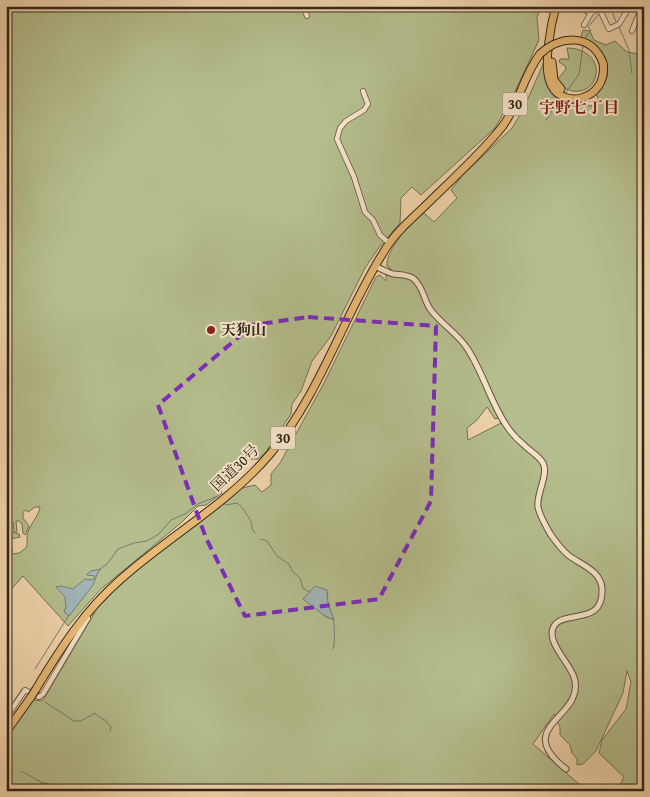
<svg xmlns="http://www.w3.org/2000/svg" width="650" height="797" font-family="'Gentium Book Plus','Noto Serif JP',serif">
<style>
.green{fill:#b5be8e;stroke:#737254;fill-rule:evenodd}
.water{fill:#a2b5b7;stroke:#757c79}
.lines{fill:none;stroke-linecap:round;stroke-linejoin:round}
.stream{stroke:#757c79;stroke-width:1}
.minor-casing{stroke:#615240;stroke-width:6}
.tertiary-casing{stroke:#615240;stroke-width:7}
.trunk-casing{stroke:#31261b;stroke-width:9}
.minor{stroke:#f6e4ca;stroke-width:4.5}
.tertiary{stroke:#f6e4ca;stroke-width:5}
.trunk{stroke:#e8ba76;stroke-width:7}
.trunk-bridge-casing{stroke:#31261b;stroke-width:9;stroke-linecap:butt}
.trunk-bridge{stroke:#e8ba76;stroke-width:7}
.marked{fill:none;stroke:#7b2cbf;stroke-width:4;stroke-dasharray:10 6;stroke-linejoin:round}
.poi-dot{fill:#8f2418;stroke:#f6e4ca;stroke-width:2}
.labels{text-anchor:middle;stroke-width:4;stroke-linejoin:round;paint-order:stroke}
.shield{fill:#f6e4ca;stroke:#6c5f50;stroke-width:1}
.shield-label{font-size:14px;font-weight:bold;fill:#31261b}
.poi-label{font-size:15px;font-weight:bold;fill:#31261b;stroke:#f6e4ca;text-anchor:start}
.street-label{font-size:15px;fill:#31261b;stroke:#f6e4ca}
.neighbourhood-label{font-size:16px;font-weight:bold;fill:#7a1f14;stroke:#f6e4ca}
</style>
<rect width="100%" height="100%" fill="#f1d5ad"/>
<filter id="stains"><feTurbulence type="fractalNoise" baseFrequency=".004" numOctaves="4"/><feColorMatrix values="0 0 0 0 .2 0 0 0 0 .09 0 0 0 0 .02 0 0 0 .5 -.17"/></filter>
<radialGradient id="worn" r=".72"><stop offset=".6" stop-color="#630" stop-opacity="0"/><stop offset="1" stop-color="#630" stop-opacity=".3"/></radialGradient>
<path class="green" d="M6,6H142L147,8L153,6H300L306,18L308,16L309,11L316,6H542L537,17L539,40L510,102L495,128L421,195L412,187L401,198L400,223L380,246L365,268L331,336L312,361L301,391L292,404L291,414L266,452L258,459H247L231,474L218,482L222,493L206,505L198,506L182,522L101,589L68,626L23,576L6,595V527L8,531L19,534L20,537L10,539L13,554L19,553L26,548C28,543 27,541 27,536C28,526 39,516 40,507H35L28,512L26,510L23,512V518L29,526L25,535L23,533L22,524L19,521H16L17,532H14L13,522L7,523L6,526Z
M583,30L590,31L594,40L606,45L615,41L627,52L644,55V791H617L624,777L599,753L602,740L626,709L631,682L627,671L623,693L596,751L583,764L577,765V759L572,753L570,745L560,735V727L554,714L533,744L579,784L566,791H6V738L33,700L42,701L45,697L94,614L95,609L118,585L242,488L255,485L262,492L271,485V474L280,463L324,383L376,277L380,275L386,281V275L391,269L387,266C385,251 412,220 424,213L434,222L457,198L451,190L462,176L512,128L523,110L544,62C545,79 547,99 567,103C577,105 580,101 590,106L598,103L599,100L596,94C619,71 605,50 581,37ZM487,407L495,419L499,418L501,423L468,440L467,428L477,420ZM318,588L328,593C325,603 331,611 334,620L325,616L317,609Z
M567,48C608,49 602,95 573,91C566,90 561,86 558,79L566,69L565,66L559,62L560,59H569Z"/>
<path class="water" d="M101,569L98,572L93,585L69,616L65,613L64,610L66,609L65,597L56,587L61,586L73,589L85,579L93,580L95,576L87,575V574L91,571Z
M315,586L327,590C327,604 330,609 334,620L325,616L303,599Z"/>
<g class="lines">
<path class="stream" d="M613,6V14L617,24
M602,11L610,6
M619,27L629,50L632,74
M584,39L591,30L588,27L599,14
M565,94L579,74L583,46
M546,120C551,115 553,106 557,100L561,99
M224,503L226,505L237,503L240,505C245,512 253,521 252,529L255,533
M261,539L267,541L277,556L289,564L293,572L300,578L303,588L309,592
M100,569L107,564L118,549L134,543L147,541L159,534L171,520L185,514L198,504L218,496
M333,649C335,645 335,624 333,619
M35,669L69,615
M45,702L74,721H81L95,713L99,717L105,720L111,727L110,731
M6,713L22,689
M21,771L41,782L76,791
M41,783L46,791
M570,791L581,785"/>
<defs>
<path id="minor" d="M303,6L307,16
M577,6L591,13
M599,8L609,29L619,24L630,6
M584,25L591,13L601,7
M632,31L642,6
M363,91L368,104L364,110L346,121L340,128L337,139L354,177L365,212L373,220L380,235L389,243
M6,718L25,690L39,697L43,694L88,618"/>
<path id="tertiary" d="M375,266C381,269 387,272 393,274C400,275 408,274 414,279C423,287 424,300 430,309C441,324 457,333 467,348C483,372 490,401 506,425C511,433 517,439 524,445C530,451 539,456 543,463C549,474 536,494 538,507C540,517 546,526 551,535C556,542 561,549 568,555C581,565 600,570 602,588C604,627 565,609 554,626C545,641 569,662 574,677C587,718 510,725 566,769"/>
<path id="trunk" d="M556,6C551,24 544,61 549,79C558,113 609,101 603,63
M552,62L554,80L561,89
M36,689C60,649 85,610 121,579C169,536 228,504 270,454C320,394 342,319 383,253C393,235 409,221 424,207C450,181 479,156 502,127C519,105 523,76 540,54
M6,732L31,697"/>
</defs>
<use href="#minor" class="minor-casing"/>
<use href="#tertiary" class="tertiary-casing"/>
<use href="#trunk" class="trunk-casing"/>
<use href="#minor" class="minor"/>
<use href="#tertiary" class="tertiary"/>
<use href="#trunk" class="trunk"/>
<defs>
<path id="trunk-bridge" d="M540,54C560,35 592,33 603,63
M31,697L36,689"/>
</defs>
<use href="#trunk-bridge" class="trunk-bridge-casing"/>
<use href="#trunk-bridge" class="trunk-bridge"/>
</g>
<path class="marked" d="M308,317L436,326L431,501L379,599L245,616L206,538L158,405L253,325Z"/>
<circle class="poi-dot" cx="211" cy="330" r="5"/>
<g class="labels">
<g class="shield">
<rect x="502.5" y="92.5" width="25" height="23" rx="4"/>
<rect x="270.5" y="426.5" width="25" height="23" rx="4"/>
</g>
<g class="shield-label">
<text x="515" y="109">30</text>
<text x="283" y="443">30</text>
</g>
<g class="poi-label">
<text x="221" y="335">天狗山</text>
</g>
<g class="street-label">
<text transform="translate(235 468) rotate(-44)" y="5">国道30号</text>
</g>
<g class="neighbourhood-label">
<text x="579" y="113">宇野七丁目</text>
</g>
</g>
<rect width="650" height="797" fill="none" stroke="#f1d5ad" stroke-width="25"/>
<rect x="8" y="8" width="635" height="782" fill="none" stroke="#31261b" stroke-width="2.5"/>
<rect x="12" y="12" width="625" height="772" fill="none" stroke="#31261b"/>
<rect width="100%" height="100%" filter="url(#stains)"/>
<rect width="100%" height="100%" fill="url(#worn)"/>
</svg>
